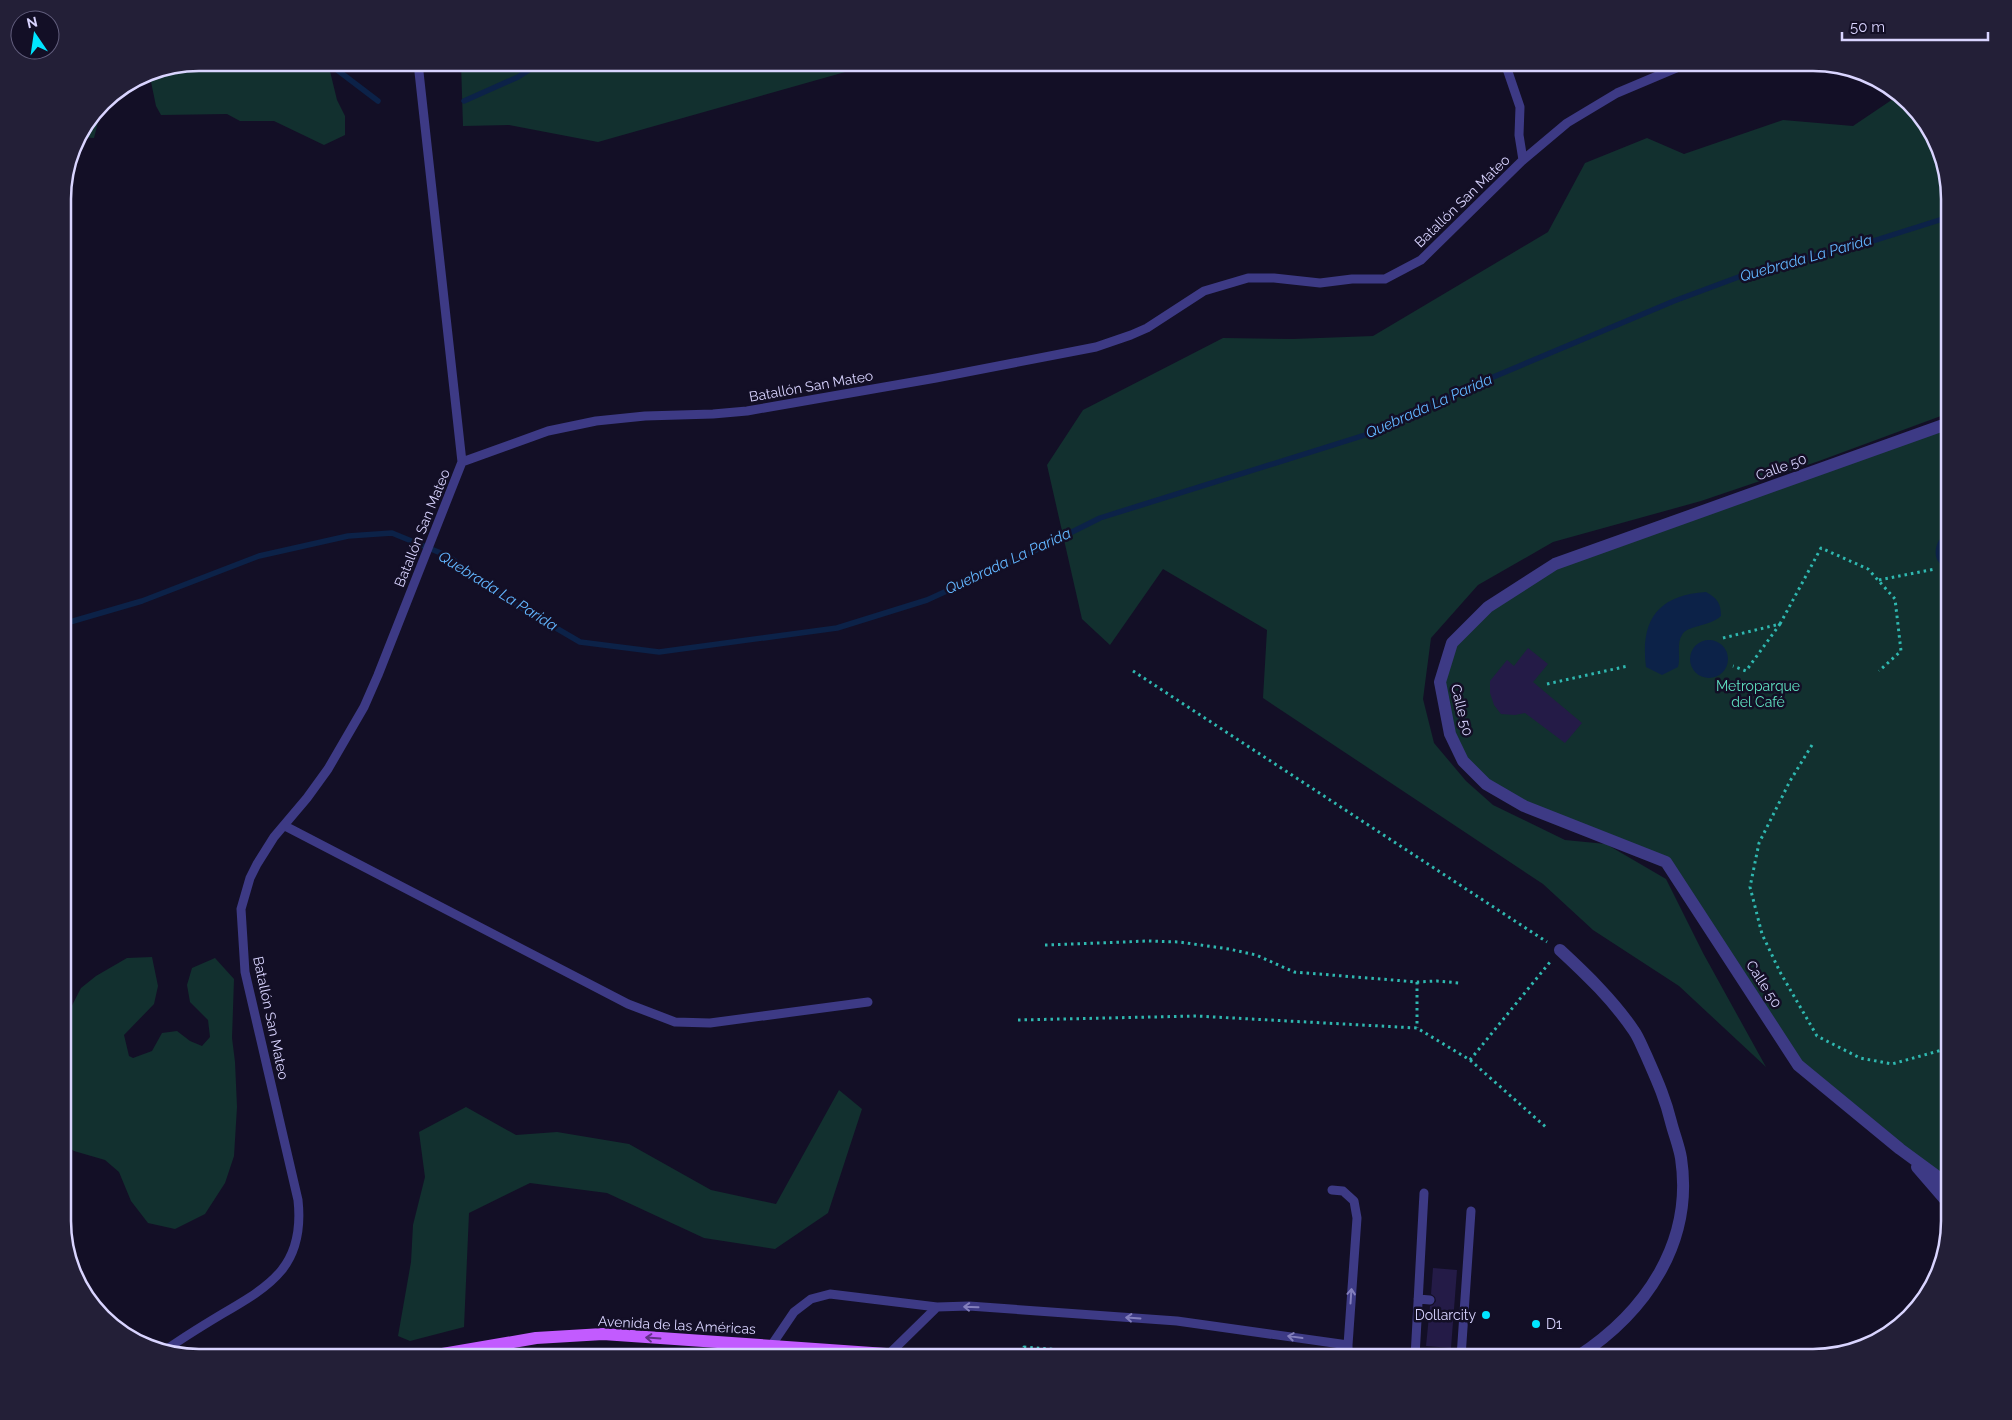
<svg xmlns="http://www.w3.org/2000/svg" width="2012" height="1420" font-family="Raleway,sans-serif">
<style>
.green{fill:#12302f}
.water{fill:#0c2248}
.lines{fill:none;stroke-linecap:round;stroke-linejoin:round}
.stream{stroke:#0c2248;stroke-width:5.5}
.building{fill:#241b47}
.path{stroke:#2fb8b0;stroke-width:3;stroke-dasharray:2.5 4;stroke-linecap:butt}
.service{stroke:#3d3a85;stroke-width:9}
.minor{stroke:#3d3a85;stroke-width:12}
.tertiary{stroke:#3d3a85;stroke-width:12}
.primary{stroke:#c25bff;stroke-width:12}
.oneway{stroke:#837fbc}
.oneway2{stroke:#623188}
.poi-dot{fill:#00e5ff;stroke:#130f26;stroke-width:2}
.labels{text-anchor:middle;stroke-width:5;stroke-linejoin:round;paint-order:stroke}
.street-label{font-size:14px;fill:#d9d4ff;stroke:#130f26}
.park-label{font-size:14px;fill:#5fe0c0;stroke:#130f26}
.poi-label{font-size:14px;fill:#d9d4ff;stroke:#130f26;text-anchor:end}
.water-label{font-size:15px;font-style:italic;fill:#62b6ff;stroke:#130f26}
.rim{fill:none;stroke:#d9d4ff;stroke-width:2.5}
</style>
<rect width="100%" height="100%" fill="#130f26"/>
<path class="green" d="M199,63H328L337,100L345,116V135L324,145L274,121H240L227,114L161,115L156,106L149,72Z
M461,63L494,71L483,63H877L598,142L509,125L463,126Z
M1899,95L1935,138L1949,199V413L1819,461L1701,501L1553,542L1478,585L1431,638L1423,699L1434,743L1466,781L1493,805L1565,840L1606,844L1666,879L1703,953L1766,1067L1679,986L1593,930L1543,884L1263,698L1267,630L1163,569L1110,645L1082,619L1047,465L1083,410L1223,338L1293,339L1373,336L1548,232L1585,163L1647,138L1684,154L1783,120L1853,126Z
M103,102L94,138L79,137Z
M1949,423V1185L1798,1065L1666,862L1524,806L1463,761L1440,682L1452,643L1488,607L1555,564Z
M152,957L158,986L154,1004L124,1035L129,1056L133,1058L152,1051L162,1033L177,1031L190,1041L202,1046L210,1037L208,1020L190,1002L187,985L192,968L215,958L234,979L232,1038L235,1062L237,1107L234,1156L225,1183L205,1214L175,1229L148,1223L131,1201L119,1172L105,1160L74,1151L63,1144V1023L81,988L96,976L127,958Z
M839,1090L862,1109L828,1213L775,1249L704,1238L607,1193L530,1183L469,1213L464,1327L410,1341L398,1336L411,1262L413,1225L425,1177L419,1132L466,1107L516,1135L557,1132L629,1144L711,1190L776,1204Z"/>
<path class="water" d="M1949,534V570C1936,564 1932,554 1939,540Z
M1706,592C1717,598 1721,603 1721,616C1709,627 1687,625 1682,635C1676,644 1681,657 1678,667L1662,675L1646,667C1640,620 1658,595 1706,592Z
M1690 659a19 19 0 1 1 38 0a19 19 0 1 1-38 0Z"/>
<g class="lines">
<path class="stream" d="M328,63L378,101
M464,101L518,77L540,63
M63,624L142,601L259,556L348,536L392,533L448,556L508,600L580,642L659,652L837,628L927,600L1028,554L1100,518L1381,430L1479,383L1674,301L1752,272L1873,241L1949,217"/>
</g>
<path class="building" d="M1528,648L1548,664L1533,682L1582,723L1565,743L1525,713L1515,715L1501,714L1494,705L1490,693V681L1507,660L1514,666Z
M1433,1268L1457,1270L1451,1348L1426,1346L1430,1306L1433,1305L1436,1301L1435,1297L1431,1294Z"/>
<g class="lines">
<path class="path" d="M1879,580L1935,569
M1780,624L1821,548L1868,569L1895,599L1901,651L1879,671
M1723,638L1780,624L1746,671L1733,666
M1133,671L1547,942
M1547,684L1628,666
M1812,745L1790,781L1759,843L1750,887L1762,934L1780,972L1817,1036L1860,1058L1892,1064L1949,1048
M1045,945L1148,941L1179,942L1229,949L1256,955L1294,972L1417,982L1437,981L1459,983
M1417,982V1028
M1018,1020L1196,1016L1417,1028L1470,1060L1548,1129
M1470,1060L1550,962
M1084,1357L1024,1352V1347L1148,1357"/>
<path class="service" d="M1505,63L1520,107L1519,135L1523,160
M462,462L548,431L596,421L645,416L713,414L747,411L936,378L1096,347L1131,335L1147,328L1204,291L1248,278H1274L1320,283L1352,279H1385L1421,260L1523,160L1567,123L1617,93L1688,63
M285,826L628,1004L675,1022L710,1023L868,1002
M1332,1190L1343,1191L1354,1201L1357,1218L1348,1345
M1418,1299L1430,1300
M771,1346L794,1312L811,1299L830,1294L937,1307
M163,1352C182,1338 202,1326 222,1314C272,1285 305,1265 298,1200L245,972L241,909L250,878L257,864L274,837L307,798L328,769L364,707L378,675L462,462L418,63
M888,1355L937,1307L969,1306L1177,1321L1348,1345V1357
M1415,1357L1424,1193
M1461,1357L1471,1211"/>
<path class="minor" d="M1560,950C1586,974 1614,1001 1634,1031C1639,1038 1642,1047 1646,1055C1656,1078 1665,1097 1671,1122C1674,1134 1679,1146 1681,1158C1694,1243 1645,1313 1577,1357"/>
<path class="tertiary" d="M1949,423L1555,564L1488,607L1452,643L1440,682L1450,734L1463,761L1486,784L1524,806L1666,862L1798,1065L1900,1149L1949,1185
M1917,1167L1949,1204"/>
<path class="primary" d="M425,1357L536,1338L603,1334L929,1357"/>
</g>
<defs><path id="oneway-shaft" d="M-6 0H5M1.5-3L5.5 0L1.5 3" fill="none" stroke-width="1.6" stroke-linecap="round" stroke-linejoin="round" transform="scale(1.25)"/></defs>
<g class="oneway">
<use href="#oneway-shaft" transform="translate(1351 1296) rotate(-86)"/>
<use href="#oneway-shaft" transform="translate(971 1307) rotate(-178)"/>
<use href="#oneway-shaft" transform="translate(1133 1318) rotate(-176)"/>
<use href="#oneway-shaft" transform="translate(1295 1337) rotate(-172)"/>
</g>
<use class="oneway2" href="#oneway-shaft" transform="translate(653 1338) rotate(-176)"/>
<g class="poi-dot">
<circle cx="1486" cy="1315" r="5"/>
<circle cx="1536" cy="1324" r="5"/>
</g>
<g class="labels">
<g class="street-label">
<text transform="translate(1462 201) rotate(-44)" y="5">Batallón San Mateo</text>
<text transform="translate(811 386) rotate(-10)" y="5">Batallón San Mateo</text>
<text transform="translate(1781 467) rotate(-20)" y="5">Calle 50</text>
<text transform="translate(422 528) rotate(-68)" y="5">Batallón San Mateo</text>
<text transform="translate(1462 710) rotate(76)" y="5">Calle 50</text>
<text transform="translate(1764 984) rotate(57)" y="5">Calle 50</text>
<text transform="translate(271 1018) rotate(78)" y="5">Batallón San Mateo</text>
<text transform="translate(677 1325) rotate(3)" y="5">Avenida de las Américas</text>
</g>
<g class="park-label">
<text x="1758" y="691">Metroparque<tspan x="1758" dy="16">del Café</tspan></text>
</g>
<g class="poi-label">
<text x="1476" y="1320">Dollarcity</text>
<text x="1546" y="1329" text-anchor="start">D1</text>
</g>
<g class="water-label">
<text transform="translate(1806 258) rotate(-16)" y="5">Quebrada La Parida</text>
<text transform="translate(1429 406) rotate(-24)" y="5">Quebrada La Parida</text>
<text transform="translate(1008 561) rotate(-25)" y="5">Quebrada La Parida</text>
<text transform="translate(498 591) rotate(32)" y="5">Quebrada La Parida</text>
</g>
</g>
<path d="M0 0H2012V1420H0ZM199 71H1813A128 128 0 0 1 1941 199V1221A128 128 0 0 1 1813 1349H199A128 128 0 0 1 71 1221V199A128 128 0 0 1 199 71Z" fill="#231f37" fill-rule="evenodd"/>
<path class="rim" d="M199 71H1813A128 128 0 0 1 1941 199V1221A128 128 0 0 1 1813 1349H199A128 128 0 0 1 71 1221V199A128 128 0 0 1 199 71Z"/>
<g transform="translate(35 35) rotate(347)"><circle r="24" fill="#130f26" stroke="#625e7d"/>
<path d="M0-4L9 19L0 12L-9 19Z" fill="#00e5ff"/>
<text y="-8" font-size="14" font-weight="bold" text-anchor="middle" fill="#d9d4ff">N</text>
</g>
<path d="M1842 32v8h146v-8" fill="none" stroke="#d9d4ff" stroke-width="2.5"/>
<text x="1850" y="32" font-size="15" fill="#d9d4ff" stroke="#130f26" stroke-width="4" paint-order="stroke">50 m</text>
</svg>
